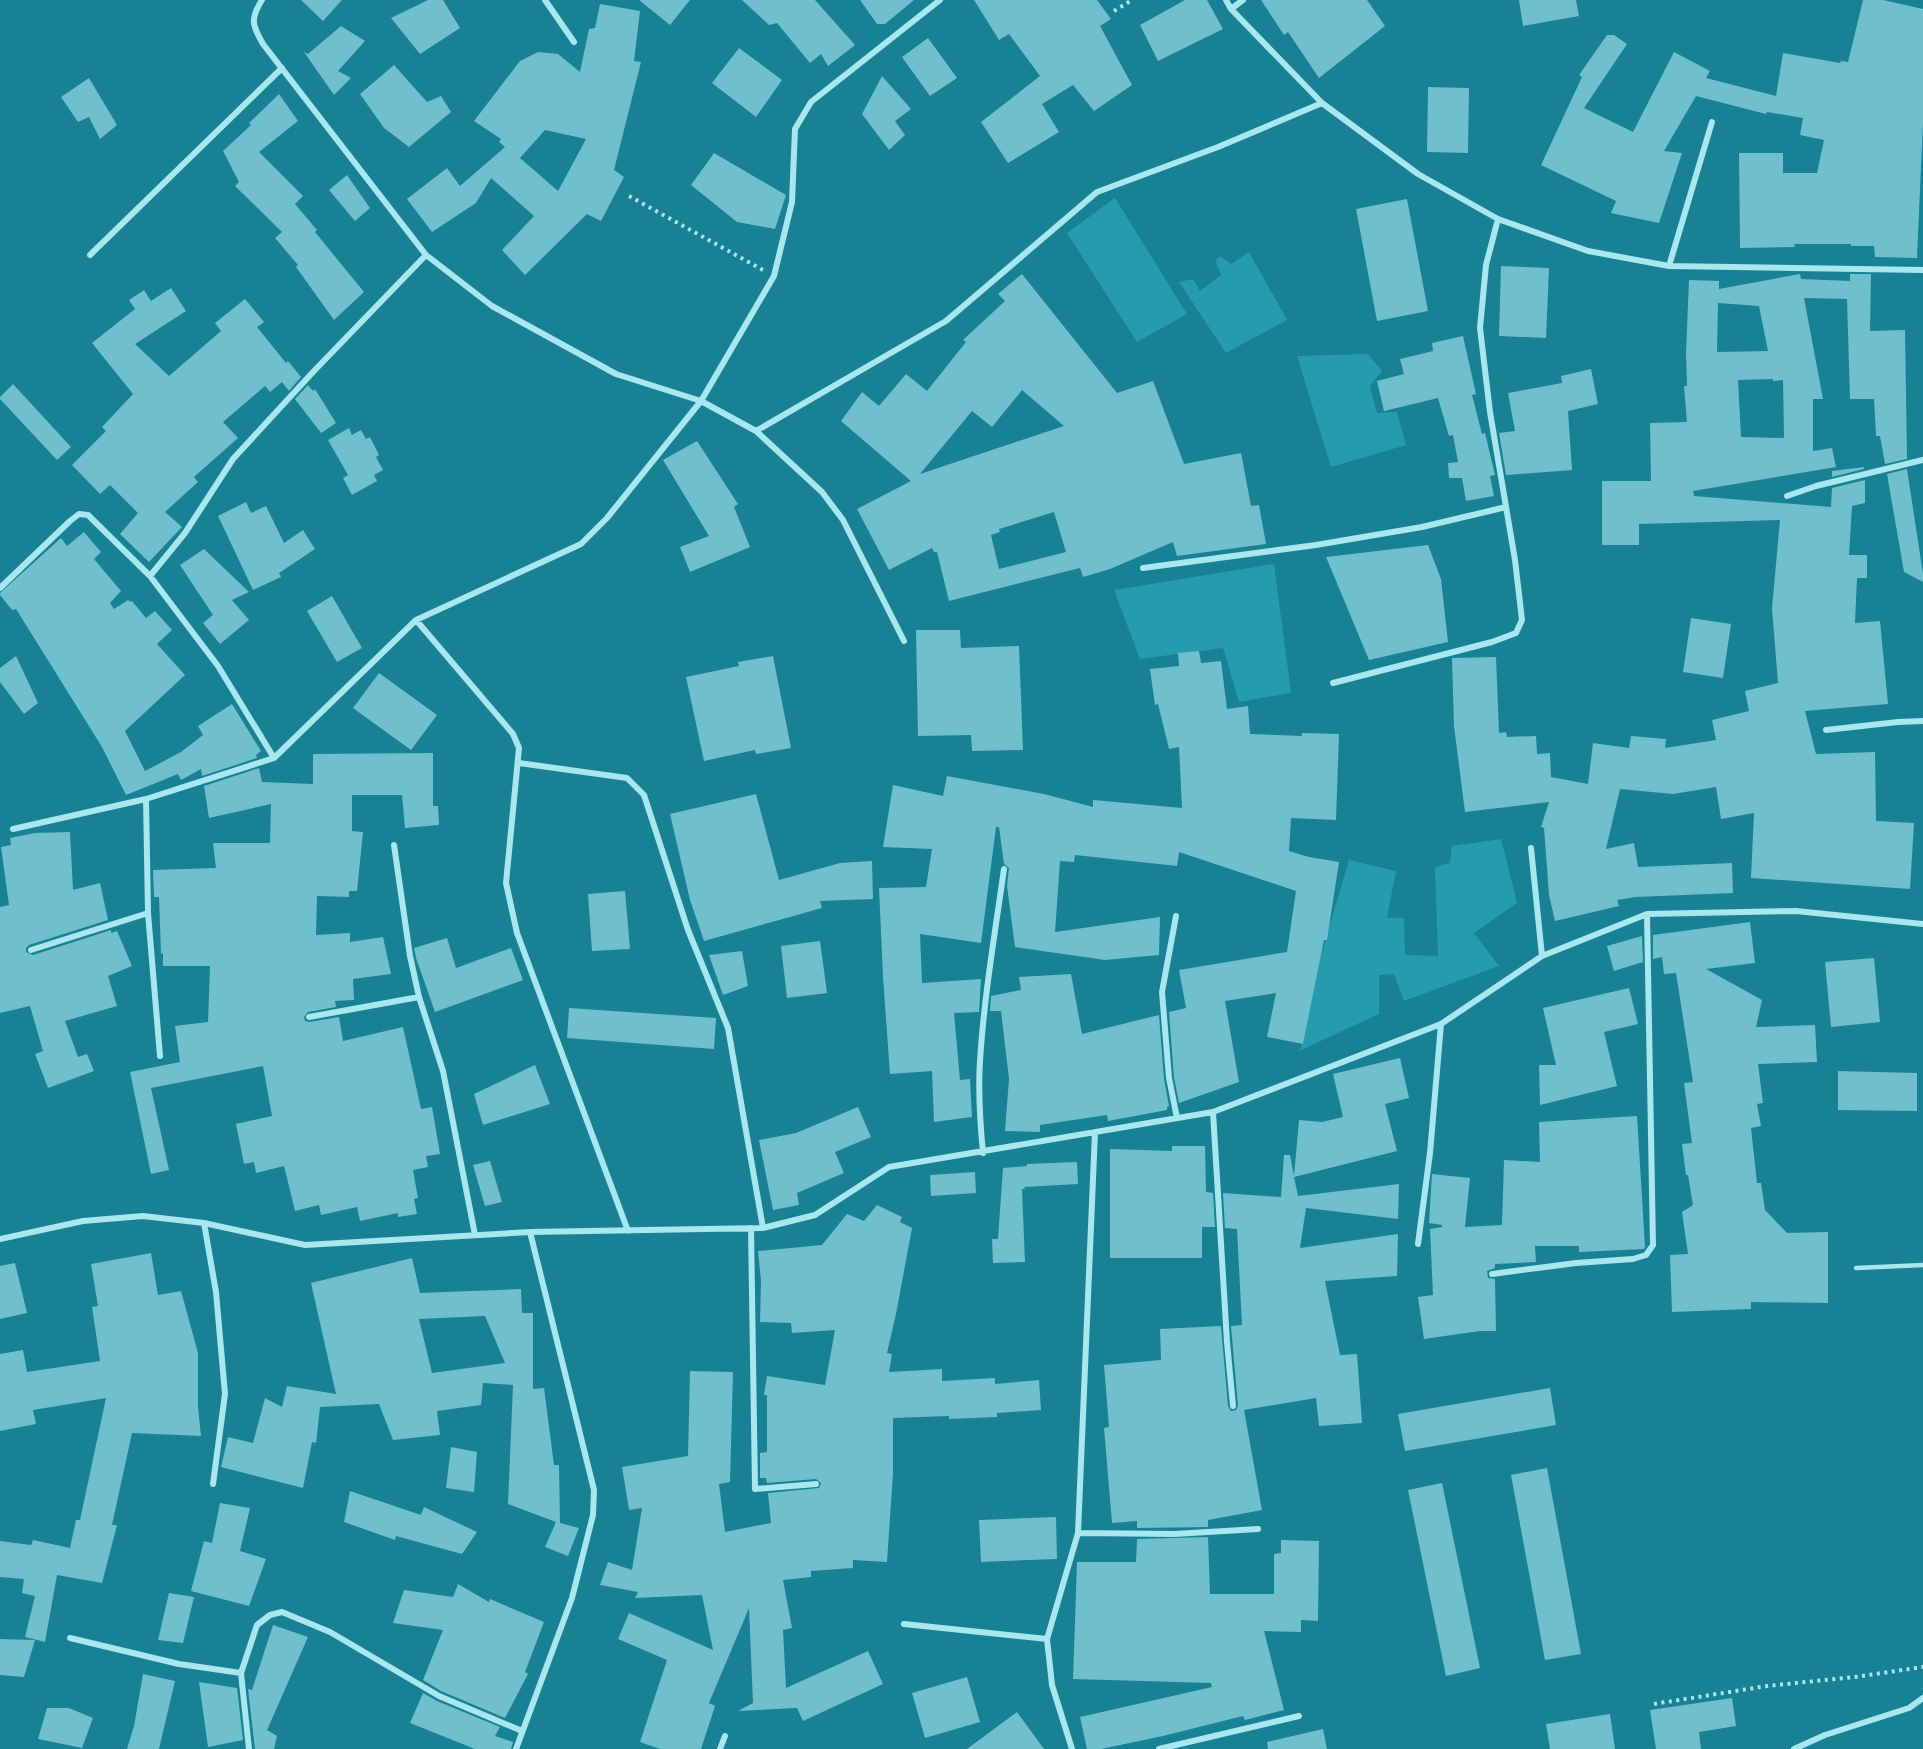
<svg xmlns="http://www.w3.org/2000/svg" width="1923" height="1749" font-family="Roboto,sans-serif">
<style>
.green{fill:#249cae}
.building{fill:#70bfcc;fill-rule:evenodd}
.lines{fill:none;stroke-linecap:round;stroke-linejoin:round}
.path{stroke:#a8e6f0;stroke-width:4;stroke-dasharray:3 4.5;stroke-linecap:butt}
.service{stroke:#a8e6f0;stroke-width:4.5}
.minor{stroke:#a8e6f0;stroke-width:6}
</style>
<rect width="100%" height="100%" fill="#188193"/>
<path class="green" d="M1115,198L1187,314L1137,342L1067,233Z
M1249,252L1287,320L1226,353L1179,282L1193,279L1200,291L1221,275L1215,261L1220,256L1231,264Z
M1368,354L1382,371L1370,386L1377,413L1397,412L1406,445L1331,467L1297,356Z
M1274,564L1291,693L1239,702L1223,648L1140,659L1114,590Z
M1501,839L1517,903L1474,933L1499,966L1404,1001L1394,974L1379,975V1014L1299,1051L1303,1044L1320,959L1349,860L1396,871L1387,918H1404L1405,955L1438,956L1435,867L1450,863L1452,846Z"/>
<path class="building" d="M301,0H342L323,21Z
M428,0H443L460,28L420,54L391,18Z
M639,0H690L670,25Z
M742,0H815L855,45L828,66L821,54L810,63L777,23L769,25Z
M860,0H914L885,24H877Z
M974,0H1097L1111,19L1100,26L1132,85L1094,111L1073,85L1042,104L1059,132L1008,163L981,122L1040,76L1009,34L999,40Z
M1185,0H1207L1223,29L1158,61L1140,25Z
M1261,0H1367L1385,26L1319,78L1288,32L1284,35Z
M1519,0H1576L1579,16L1523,26Z
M1863,0H1883L1923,9V122L1917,258L1875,257L1874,246H1851V244H1794L1795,247L1740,248L1739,153H1783V173H1817L1824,140L1800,135L1803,118L1767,112L1766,114L1696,96L1664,151L1682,153L1659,223L1611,213L1616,201L1541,165L1582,77L1579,75L1607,35H1614L1627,44L1584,108L1633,132L1674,52L1710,71L1706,78L1776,96L1783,53L1840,63L1841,61L1848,62Z
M600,4L640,11L634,61L641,62L614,170L624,177L601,221L587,214L525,275L502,250L534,216L491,178L476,203L432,232L407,199L447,168L460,186L505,147L499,142L501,139L474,121L520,61L538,52L558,54L580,72L589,29L595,28ZM545,130L586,139L558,191L520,158Z
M341,26L365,41L338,71L351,78L334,95L304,52L308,54Z
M928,38L957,78L930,96L902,57Z
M739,48L782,80L756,117L712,83Z
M394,65L427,102L441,96L451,112L409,147L384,128L360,94Z
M882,76L911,109L895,121L905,135L889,150L862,114Z
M89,78L117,125L100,139L89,117L78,122L61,97Z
M1428,87L1469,88L1468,153L1427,152Z
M279,94L298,121L259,152L303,196L295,204L317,230L315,232L364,292L334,320L296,267L298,265L275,238L282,232L235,186L239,182L223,151L251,125L249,123Z
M714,153L786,195L775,229L737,222L691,185Z
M347,175L370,208L355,221L329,190Z
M1407,199L1428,311L1377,321L1356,209Z
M1501,266L1549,268L1546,338L1499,336Z
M1022,274L1117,393L1153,381L1184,464L1241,453L1251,506L1259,505L1266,544L1177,556L1173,542L1110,569L1083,577L1080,568L949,601L937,552H934L932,548L889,570L857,509L911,481L841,421L862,392L879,406L906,374L927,391L966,342L963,340L1005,301L998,294ZM1022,390L1064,426L920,474L972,411L992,427ZM1054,512L1066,552L999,569L991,535L1000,532L999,529Z
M1800,274L1801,279L1850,281V274H1871L1870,331L1905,330L1907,459L1885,464L1880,436H1876L1874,399H1850L1847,299L1804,298L1823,399H1813V451L1832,448L1836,467L1693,491L1694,496L1831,507L1832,488L1865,480V503L1852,506L1849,555H1867V578H1857L1855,623L1880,621L1888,704L1805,711L1816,754L1875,752L1876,821L1914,823L1910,889L1751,878L1754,813L1721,819L1716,787L1673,794L1620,789L1606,849L1634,843L1638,867L1732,863L1733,893L1636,897L1617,900L1619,906L1555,921L1549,895L1544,828L1541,827L1549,802L1465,812L1454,726L1452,658L1496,657L1499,733L1506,732L1507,737L1536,736L1537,754L1550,753L1551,777L1588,784L1593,743L1629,748L1631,736L1666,739L1665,748L1716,740L1712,720L1749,711L1745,691L1778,683L1772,608L1780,520L1639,524V545H1602V481H1651L1650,423L1687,422L1684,386H1687L1686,353L1689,280L1719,281V289ZM1718,303L1759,306L1768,351L1717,352ZM1773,379V381L1783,380L1784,438L1741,437L1738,380Z
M171,288L186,311L135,344L169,376L221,331L215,323L245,299L264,322L257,327L286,363L288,361L301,377L289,391L282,382L270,392L265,386L223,422L238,438L194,477L198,482L165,512L182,527L149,562L120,534L138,513L110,485L100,494L72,465L106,431L102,427L133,394L92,343L135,309L129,300L144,290L151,301Z
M1463,336L1476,394L1472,395L1482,434L1485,433L1495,475L1490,476L1494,496L1466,501L1462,478H1449L1448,463L1458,462L1453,435L1449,436L1438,398L1384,411L1377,381L1404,374L1400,359L1433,351L1432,343Z
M1591,369L1598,404L1568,411L1572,470L1506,475L1499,433L1515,431L1508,393L1562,383L1561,376Z
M13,384L71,447L57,460L0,399V397Z
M308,385L313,391L315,389L336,423L321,433L295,399Z
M349,428L352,435L361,430L366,439L370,437L379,455L376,457L383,470L374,475L377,481L352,495L343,478L348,475L328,440Z
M697,441L738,504L734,507L750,547L690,572L680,547L709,536L663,460Z
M1864,467V469L1832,477V471Z
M1907,469L1923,574V582L1904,572L1887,474Z
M246,502L251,513L266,506L284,543L303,530L315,549L279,573L281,577L253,590L218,516Z
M84,532L101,552L94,559L121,591L110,603L114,609L128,600L131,602L132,601L146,618L155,611L172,630L157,644L185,675L125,731L145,771L181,752L203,735L198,726L232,704L261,751L256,755L257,758L202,776L201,769L181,780L178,774L126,795L102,747L16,609L12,610L0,595V593L61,538L67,546Z
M1428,545L1441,579L1448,642L1369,660L1326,557Z
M204,549L249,592L232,600L249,620L220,644L203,623L213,615L180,565Z
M332,596L362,648L337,662L307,611Z
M1691,618L1731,624L1723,678L1683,672Z
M916,630H960L961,648L1019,646L1023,750L972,751L971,735L918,736Z
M1199,651L1201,663L1221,661L1227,709L1248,706L1250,734L1302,736V733L1339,734L1336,820L1291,818L1289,851L1309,857L1339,862L1327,940H1324L1303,1044L1267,1037L1276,993L1225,1001L1239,1082L1179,1103L1174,1077L1169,1012L1186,1008L1179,970L1287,952L1296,891L1179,852L1177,866L1075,855L1074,862L1060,861L1055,932L1160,917L1159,955L1105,960L1015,947L1007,886L1009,868L1004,864L999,827H996L981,943L920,934L922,983L981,979L979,1012L954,1013L960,1080L970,1079L972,1117L934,1122L932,1071L890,1074L883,977L879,888L926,887L932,849L883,847L893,785L943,796L947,776L1044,794L1093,807V800L1182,808L1179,747L1169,749L1158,704L1155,705L1150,669L1179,666L1178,653Z
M16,656L38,703L24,714L0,682V668Z
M773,656L791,748L756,754L755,750L704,761L686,677L739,666L738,662Z
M379,673L437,715L411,750L353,708Z
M433,753V806H438L439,825L405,828L402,795H352V831L363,832L357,891H349V897L317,896L316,935L350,933V942L383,937L391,974L353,979L354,1000L335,1001L336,1007L308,1012L304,1017L305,1021L309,1022L339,1017L343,1041L403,1027L421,1109L432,1107L440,1154L426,1156L428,1167L413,1170L418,1198L414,1199L417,1214L398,1217V1213L360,1221L357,1207L321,1215L319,1205L295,1211L284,1166L256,1173L254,1162L244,1164L236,1124L272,1116L263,1066L151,1088L169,1170L151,1174L130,1072L180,1062L175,1026L208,1022L210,966H163V953L161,954L159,897H154L153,870L216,868L213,843H270L271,804L209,818L204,786L259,768L262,782L313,784V754Z
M756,794L779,880L840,863L872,861L873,899L820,901L822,908L704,941L690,900L670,814Z
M70,832L73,890L100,883L108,920L29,945L26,948V952L33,955L111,930V933L117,931L132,966L108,976L117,1006L65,1021L78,1057L87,1054L94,1071L48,1088L35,1054L43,1051L30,1006L0,1013V907L9,905L1,847L11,845L10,838L35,833Z
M625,891L630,949L592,951L588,894Z
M1750,922L1755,963L1706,969L1762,1000L1756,1027L1815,1025L1817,1062L1758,1064L1763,1103L1757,1104L1761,1126L1751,1128L1757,1183H1761L1765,1210L1787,1233L1828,1232V1303L1751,1302V1309L1672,1312L1670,1255L1688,1254L1682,1212L1693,1205L1688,1175H1686L1682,1144L1692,1143L1684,1083L1693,1082L1676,973L1664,974L1662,957L1653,959V935Z
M1642,936L1643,962L1614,971L1607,946Z
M447,938L456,968L511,948L523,980L435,1012L416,958L414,948Z
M820,941L827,993L787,998L781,946Z
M742,951L748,986L723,995L709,955Z
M1874,958L1880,1022L1831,1027L1825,962Z
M1071,974L1082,1034L1159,1015L1164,1079L1169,1106L1167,1107V1110L1108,1121L1107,1115L1040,1125V1132L1005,1131L1009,1079L1001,1011H990L991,996L1021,990L1019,977Z
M1629,988L1638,1024L1604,1032L1617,1086L1540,1105L1539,1065H1556L1543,1008Z
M569,1008L716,1018L714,1049L567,1038Z
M1400,1058L1409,1098L1385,1104L1397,1151L1294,1177L1298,1196L1399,1184L1398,1219L1306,1208L1300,1248L1398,1234L1397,1276L1325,1281L1340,1355L1357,1354L1362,1423L1319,1426L1316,1398L1244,1410L1262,1510L1208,1520V1527L1137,1528V1521L1112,1523L1104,1428L1109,1427L1104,1365L1161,1360L1160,1329L1221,1326L1228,1406L1231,1411L1236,1410L1238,1406L1231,1326L1242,1325L1237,1229L1225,1228L1223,1193L1281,1197L1284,1155H1290L1294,1176L1299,1120L1322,1122L1343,1117L1333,1074Z
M535,1065L550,1104L483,1125L474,1094Z
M1838,1071L1917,1073V1111L1838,1110Z
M858,1107L871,1137L835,1152L844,1173L797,1193L799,1205L773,1210L759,1140L796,1133Z
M1637,1116L1645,1247L1644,1249L1579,1252V1246H1535L1536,1262L1495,1264V1268L1487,1271L1488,1278L1495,1279L1496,1331H1480L1424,1339L1418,1297L1433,1295L1430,1229L1442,1227V1225L1429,1223L1432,1174L1470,1178L1465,1227L1502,1225L1504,1160L1540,1162L1539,1122Z
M1172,1146H1205L1206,1192L1213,1193L1215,1227H1202V1258H1110V1149L1172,1151Z
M490,1161L502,1202L485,1206L473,1165Z
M1077,1162L1078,1184L1024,1187L1025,1189H1022L1025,1262L993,1263L992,1239H998L1003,1168L1027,1166V1164Z
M975,1172L976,1193L931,1196L930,1175Z
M877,1205L902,1217L900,1222L912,1228L896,1314L887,1353L892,1354L889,1372L942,1369V1381L995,1378V1384L1039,1380L1041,1410L997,1413V1417L949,1419V1416L893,1418V1473L887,1562L853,1560V1568L811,1571V1577L783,1580L792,1628L783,1630L786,1688L868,1651L883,1684L803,1721L797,1708L738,1711L753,1703L749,1608L709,1703L715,1706L701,1749H660L640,1742L667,1660L618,1639L629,1613L713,1650L702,1595L635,1598L638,1592L600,1585L608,1562L632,1570L642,1508L629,1510L622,1467L688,1456L690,1371L733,1372L730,1482L719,1484L725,1532L771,1523L768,1493L819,1488L821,1483L816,1479L767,1483L766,1478H760V1453L767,1452V1395H764L767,1376L825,1385L835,1330L792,1333L791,1323L760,1322L761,1281L758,1251L822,1245L847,1214L864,1221Z
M151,1253L158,1295L181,1291L198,1353V1407L201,1436L132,1433L112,1525H117L102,1583L57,1575L45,1642L25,1637L35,1596L22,1593L24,1579L0,1577V1541L31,1545L33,1540L70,1548L76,1520H80L106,1398L33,1410L36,1424L0,1431V1354L23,1350L27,1372L100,1361L92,1307L98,1306L91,1264Z
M412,1258L420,1293L521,1289L522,1313H533V1389L544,1388L554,1465H559L560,1523L579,1528L568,1556L545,1547L556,1522L508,1504L513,1385L483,1383L481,1405L437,1411L440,1435L393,1440L379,1404L320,1407L316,1443L312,1442L303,1488L221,1467L228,1437L253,1443L265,1398L282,1407L287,1386L336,1394L311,1283ZM485,1316L505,1363L432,1373L419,1319Z
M15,1263L27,1313L0,1319V1266Z
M1550,1388L1556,1425L1405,1451L1398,1414Z
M451,1447L477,1452L474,1492L446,1488Z
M1547,1468L1581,1654L1545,1660L1511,1475Z
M1442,1483L1480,1668L1446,1676L1408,1490Z
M350,1491L421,1515L424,1507L477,1532L462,1554L396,1536L395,1540L344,1522Z
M220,1503L250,1508L240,1551L266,1559L249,1606L191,1591L204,1541L212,1543Z
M1056,1517L1057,1559L981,1562L979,1520Z
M1208,1537L1210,1594H1274V1554L1281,1553V1540L1319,1541L1318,1621L1301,1620V1632L1264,1631L1284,1710L1245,1720L1243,1716L1163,1736L1101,1749H1087L1080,1717L1212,1687L1211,1683L1073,1679L1077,1562H1136L1137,1539Z
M458,1584L489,1602L490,1599L544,1622L525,1672L528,1674L505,1718L441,1691L423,1680L443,1630L393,1623L404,1590L453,1597Z
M169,1593L194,1597L183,1643L158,1640Z
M273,1625L308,1637L267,1730L277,1736L274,1749H255L248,1689L252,1690Z
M0,1639L35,1640L24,1677L0,1675Z
M143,1674L175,1681L159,1749H127L134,1726Z
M967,1677L980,1722L925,1738L912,1693Z
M199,1682L237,1688L243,1740L208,1747Z
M423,1693L437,1701L500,1727L495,1736L513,1742L511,1749H475L410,1723Z
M1732,1698L1736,1726L1699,1732L1701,1749H1656L1650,1710Z
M47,1708H69L93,1718L82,1748L38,1739Z
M1017,1712L1044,1749H967Z
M1610,1714L1615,1749H1550L1546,1724Z
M1323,1729L1327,1749H1268L1267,1742Z"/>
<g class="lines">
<path class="path" d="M1114,11L1132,0
M629,196L763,270
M1654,1704L1767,1686L1855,1677L1923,1667"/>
<path class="service" d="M1856,1268L1923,1265"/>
<path class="minor" d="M262,0C250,19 252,25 263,44L426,255L492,306L616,374L701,401L756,431L822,492L843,520L904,641
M545,0L574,42
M1226,0L1231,9L1322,103L1418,174L1498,219L1588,251L1669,266L1923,270
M1231,9L1243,0
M90,255L282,68
M1669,266L1712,122
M756,431L946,321L1097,192L1218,147L1322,103
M1787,496L1816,486L1923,460
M1143,568L1316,545L1422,527L1506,507
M150,576L185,533L233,459L313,372L426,255
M0,588L70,521L79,514L88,515L150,576L218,666L274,758
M416,620L513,734L519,748L506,883L517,933L628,1231
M1333,683L1492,642L1516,633L1522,620L1515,560L1490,412L1480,328L1486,265L1498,219
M1826,730L1898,722L1923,721
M519,763L627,778L644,795L688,930L728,1028L763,1228
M146,799L148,913L160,1056
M13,829L146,799L274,758L416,620L581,544L607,518L701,401L774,276L792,202L795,129L811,102L940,0
M394,845L410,956L419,997L443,1071L475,1235
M1531,848L1542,956
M1176,916L1162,992L1169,1078L1177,1118
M31,950L148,913
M309,1017L419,997
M1213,1112L1227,1342L1233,1406
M983,1153C980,1122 978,1091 980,1061C984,997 995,933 1004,869
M204,1223L216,1292L225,1394L213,1484
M751,1228L755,1489L816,1484
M0,1239L83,1221L143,1216L204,1223L305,1245L530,1232L763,1228L815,1215L889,1167L1213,1112L1441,1024L1542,956L1647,914L1796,911L1923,924
M1418,1244L1430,1153L1441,1024
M1492,1274L1576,1263L1633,1259L1646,1255L1653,1245L1647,914
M1078,1533L1174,1534L1258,1529
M904,1624L1047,1639
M70,1638L179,1664L241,1673
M249,1749L241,1673L257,1625L270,1615L282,1612L330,1632L439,1696L522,1731
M516,1749L572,1598L593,1515L594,1490L530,1232
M720,1749L725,1736
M1072,1749L1052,1685L1047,1639L1078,1533L1095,1132
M1159,1749L1299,1716
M1794,1749L1825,1735L1909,1708L1923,1698"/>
</g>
</svg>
